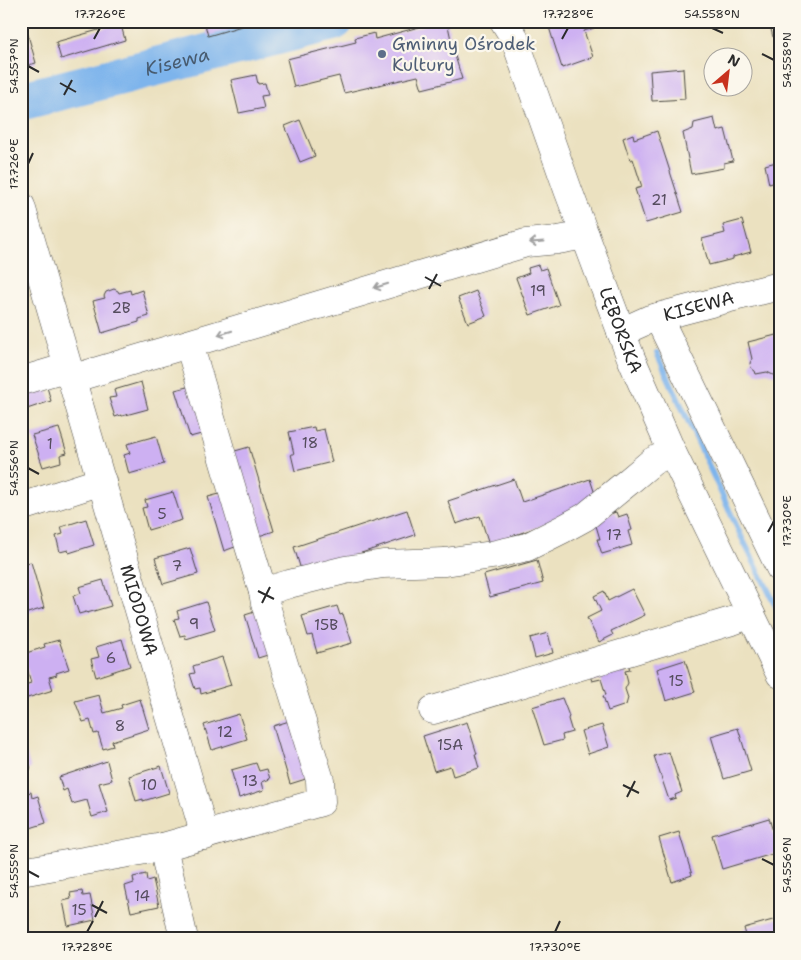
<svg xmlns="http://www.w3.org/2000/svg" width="801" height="960" font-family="'Shantell Sans',sans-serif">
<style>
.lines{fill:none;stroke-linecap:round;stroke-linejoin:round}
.stream{stroke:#7db4ec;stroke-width:6}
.river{stroke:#7db4ec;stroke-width:39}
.building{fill:#cdb0f2}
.minor-casing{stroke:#484641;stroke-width:29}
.major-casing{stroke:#484641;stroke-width:29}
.minor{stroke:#fff;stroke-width:28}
.major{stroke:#fff;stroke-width:28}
.oneway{stroke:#a0a0a0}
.ticks{fill:none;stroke:#2b2b2b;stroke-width:2}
.service-dot{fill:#5c6f8a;stroke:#fbf7ec;stroke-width:2}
.labels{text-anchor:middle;stroke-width:4.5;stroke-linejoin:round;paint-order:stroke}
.number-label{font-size:15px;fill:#544c5d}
.service-label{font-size:18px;fill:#4e5e75;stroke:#fbf7ec;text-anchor:start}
.street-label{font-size:18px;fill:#2b2b2b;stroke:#fbf7ec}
.water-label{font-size:19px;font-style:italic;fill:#485b6f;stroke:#fbf7ec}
.neatline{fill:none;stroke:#2b2b2b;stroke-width:2}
.ticks-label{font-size:12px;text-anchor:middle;fill:#2b2b2b}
</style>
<rect width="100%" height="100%" fill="#fbf7ec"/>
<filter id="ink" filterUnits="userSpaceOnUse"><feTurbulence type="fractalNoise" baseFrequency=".02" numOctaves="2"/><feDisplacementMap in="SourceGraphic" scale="10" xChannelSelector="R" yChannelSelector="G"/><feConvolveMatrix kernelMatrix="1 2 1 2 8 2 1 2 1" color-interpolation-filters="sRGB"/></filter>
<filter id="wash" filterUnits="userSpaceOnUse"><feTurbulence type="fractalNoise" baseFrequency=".0096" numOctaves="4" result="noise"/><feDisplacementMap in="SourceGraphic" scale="20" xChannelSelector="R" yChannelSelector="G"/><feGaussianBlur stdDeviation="1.12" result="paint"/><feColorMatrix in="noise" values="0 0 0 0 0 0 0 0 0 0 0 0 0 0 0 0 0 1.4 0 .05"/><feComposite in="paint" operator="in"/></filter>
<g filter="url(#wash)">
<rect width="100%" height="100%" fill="#ebe1c0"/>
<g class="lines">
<path class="stream" d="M657,353L742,538L780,614"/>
<path class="river" id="s1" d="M21,101L334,21"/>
</g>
<g id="blocks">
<path class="building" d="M21,21H24L36,63L21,67Z
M107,21H120L125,40L61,59L56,42L109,27Z
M204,21H244L245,25L208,36Z
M441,21H447L453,49L462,79L422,89L418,76L344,93L339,76L294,87L287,59L356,42L355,38L374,33L375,39Z
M547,21H591L594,28L584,31L593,57L562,68Z
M769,21H780V35L773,37Z
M683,68L685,99L652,101L650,71Z
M256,75L258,84L265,83L268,95L261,96L264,108L239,113L231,80Z
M714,118L717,131L725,129L733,161L724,163V168L691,174L683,133L693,129L694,123Z
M300,120L315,156L300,162L285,126Z
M657,131L683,212L646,223L635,189L642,187L633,159L630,160L623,138L633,134L634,139Z
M780,161V181L769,184L765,165Z
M742,220L751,252L733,257V259L709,265L702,239L725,233L723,225Z
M538,265L540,270L546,268L559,305L530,315L516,278L529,273L528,268Z
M114,289L118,291L119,293L130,290L131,294L142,290L149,316L139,319V322L102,333L93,301L105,298L104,296L106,292Z
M476,291L486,316L468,323L458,298Z
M780,334L779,374L773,375L767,372L756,374L755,371L751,368L750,363L752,359L748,342Z
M141,382L148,409L122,416L121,415L115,417L109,398L116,397L114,390Z
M195,385L209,432L190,437L175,390Z
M47,387L51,401L21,411V395Z
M314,427L315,431L324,429L332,462L295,471L291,454H294L289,432Z
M59,428L67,453L60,455L61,462L43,467L32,435Z
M156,436L164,464L129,474L124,455L130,453L127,444Z
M249,447L274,531L253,538L228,453Z
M514,479L522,502L590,479L599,506L489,544L480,516L456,524L448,501Z
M173,492L182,520L148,530L142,508L147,507L145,500Z
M227,492L243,544L224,551L208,497Z
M407,510L415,535L302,573L294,547Z
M616,512L618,517L627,514L632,530L628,531L632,545L602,554L597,539H600L594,519Z
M86,519L94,545L69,553L68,550L60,552L56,536L63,534L61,527Z
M190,548L198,574L163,584L155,558Z
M537,560L543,583L490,597L484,575Z
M31,562L44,608L21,615V564Z
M103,580L111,606L87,613L86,612L79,614L73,596L81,593L79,587Z
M632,589L645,615L611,631L613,635L599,642L587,618L601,611L594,596L604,591L608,601Z
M206,602L215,630L186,639L185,635L180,636L174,619L179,618L177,611Z
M337,606L340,615L343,614L352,643L317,653L312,635L308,636L302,616Z
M261,610L274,653L258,658L245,615Z
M548,633L553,653L535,658L530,638Z
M122,639L130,666L96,677L91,659L99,657L96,647Z
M59,640L69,669L56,673L57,675L49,677L53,690L21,700V686L31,683L23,654L45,647L44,644Z
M222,657L231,685L201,694L200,688L195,689L190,674L195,673L193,666Z
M627,660L630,670L625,671L628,683L625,689L628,698L626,705L608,711L603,696L606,695L601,679L592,681L588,671Z
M685,660L695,692L666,701L657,669Z
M99,695L104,713L122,708L121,705L140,699L149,729L112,741L113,746L103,749L98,733L94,734L90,720L83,722L75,701Z
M562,698L569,716L568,719L572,732L562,735L563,740L544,745L532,707Z
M239,714L247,739L212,750L204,725Z
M296,719L312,777L290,784L273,726Z
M467,722L477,754H475L479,768L453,776L450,766L434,771L423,736Z
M602,725L609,747L588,754L581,731Z
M738,728L751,771L724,779L711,736Z
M21,743H23L31,769L21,772Z
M669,752L682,792L675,795L676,798L669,800L654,756Z
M107,761L112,780L99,783L108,812L92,817L87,800L72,804L67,789L63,791L59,777Z
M256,763L259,771L267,769L270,779L262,782L264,790L239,798L231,770Z
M161,766L169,793L143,801V799L136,801L129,776Z
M31,792L32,798L38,796L46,823L21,831V795Z
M769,818L779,852L722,869L712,835Z
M679,832L692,875L672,882L659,838Z
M146,874L147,881L153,879L159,906L131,912L125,886L134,883L133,877Z
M82,891L83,896L90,895L95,920L68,926L63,901L71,899L70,893Z
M21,909H22L28,937L21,938Z
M780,918V939H747L744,928Z"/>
</g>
</g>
<g filter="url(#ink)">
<use href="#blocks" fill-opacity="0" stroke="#484641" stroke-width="1"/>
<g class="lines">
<defs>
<g id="minor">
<path id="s2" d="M21,206L205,836"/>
<path d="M658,317L780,568"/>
<path id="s3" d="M621,332L650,319L734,297L780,286"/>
<path d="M71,379L526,243L558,240L585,235"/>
<path d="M21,381L68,367"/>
<path d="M21,507L102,481"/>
<path d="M263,592L289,584L345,570L383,564L445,562L492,555L527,547L563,529L585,517L628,482L653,461L672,452"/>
<path d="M433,710L735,620L750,614"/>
<path d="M163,847L184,939"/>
<path d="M21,872L163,847L321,802L320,780L265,603L263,592L245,533L189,344"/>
</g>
<g id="major">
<path id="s4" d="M504,21L514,37L568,190L631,358L672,452L780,674"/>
</g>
</defs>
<use href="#minor" class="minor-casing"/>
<use href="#major" class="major-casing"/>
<use href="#minor" class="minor"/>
<use href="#major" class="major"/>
</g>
<defs><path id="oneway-shaft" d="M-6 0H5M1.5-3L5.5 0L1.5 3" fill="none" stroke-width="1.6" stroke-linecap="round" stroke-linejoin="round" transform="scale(1.25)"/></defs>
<g class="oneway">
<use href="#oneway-shaft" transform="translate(537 242) rotate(176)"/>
<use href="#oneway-shaft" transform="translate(381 286) rotate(163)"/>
<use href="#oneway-shaft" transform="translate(225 333) rotate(163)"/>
</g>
</g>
<path class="ticks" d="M712,28L723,33M94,39L100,28M562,39L568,28M762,54L774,60M28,66L39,72M60,83L76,92M64,95L72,80M28,164L33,153M425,277L441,286M429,289L437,274M28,468L39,474M768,532L774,521M258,591L274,599M262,603L270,587M623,785L639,793M627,797L635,781M762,859L774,865M28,871L39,877M92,905L107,913M95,917L103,901M87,932L93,921M555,932L560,921"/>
<circle class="service-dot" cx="382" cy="54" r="5"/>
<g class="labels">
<g class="number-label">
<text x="659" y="205">21</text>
<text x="538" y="296">19</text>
<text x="121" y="313">2B</text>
<text x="310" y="448">18</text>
<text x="50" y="449">1</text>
<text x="162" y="519">5</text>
<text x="614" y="540">17</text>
<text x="177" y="571">7</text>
<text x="194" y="629">9</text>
<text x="326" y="630">15B</text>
<text x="111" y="663">6</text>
<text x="676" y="686">15</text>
<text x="120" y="731">8</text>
<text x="225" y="737">12</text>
<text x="450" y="750">15A</text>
<text x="250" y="786">13</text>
<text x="149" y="790">10</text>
<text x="142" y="901">14</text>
<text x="79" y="915">15</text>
</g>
<g class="service-label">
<text x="392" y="50">Gminny Ośrodek<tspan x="392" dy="21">Kultury</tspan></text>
</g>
<g class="street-label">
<text dy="6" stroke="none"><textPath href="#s3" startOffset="82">KISEWA</textPath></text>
<text dy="6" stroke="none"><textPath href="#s4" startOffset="331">LĘBORSKA</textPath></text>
<text dy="6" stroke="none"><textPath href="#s2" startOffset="421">MIODOWA</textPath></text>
</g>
<g class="water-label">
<text dy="7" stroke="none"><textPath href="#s1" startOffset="161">Kisewa</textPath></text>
</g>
</g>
<rect width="801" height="960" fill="none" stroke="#fbf7ec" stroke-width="55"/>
<g transform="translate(728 72) rotate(28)"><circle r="24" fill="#fbf7ec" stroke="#a8a59f"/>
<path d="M0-4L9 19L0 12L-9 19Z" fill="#c8321e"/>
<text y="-8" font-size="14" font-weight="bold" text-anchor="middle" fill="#2b2b2b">N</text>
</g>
<rect x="28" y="28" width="746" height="904" class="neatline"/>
<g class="ticks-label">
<text x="100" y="18">17.726°E</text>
<text x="568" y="18">17.728°E</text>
<text x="712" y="18">54.558°N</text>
<text transform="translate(787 60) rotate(-90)" y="4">54.558°N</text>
<text transform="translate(14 66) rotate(-90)" y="4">54.557°N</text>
<text transform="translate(14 164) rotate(-90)" y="4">17.726°E</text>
<text transform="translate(14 468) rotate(-90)" y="4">54.556°N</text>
<text transform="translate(787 521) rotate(-90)" y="4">17.730°E</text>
<text transform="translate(787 865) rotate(-90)" y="4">54.556°N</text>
<text transform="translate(14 871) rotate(-90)" y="4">54.555°N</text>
<text x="87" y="951">17.728°E</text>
<text x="555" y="951">17.730°E</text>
</g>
</svg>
